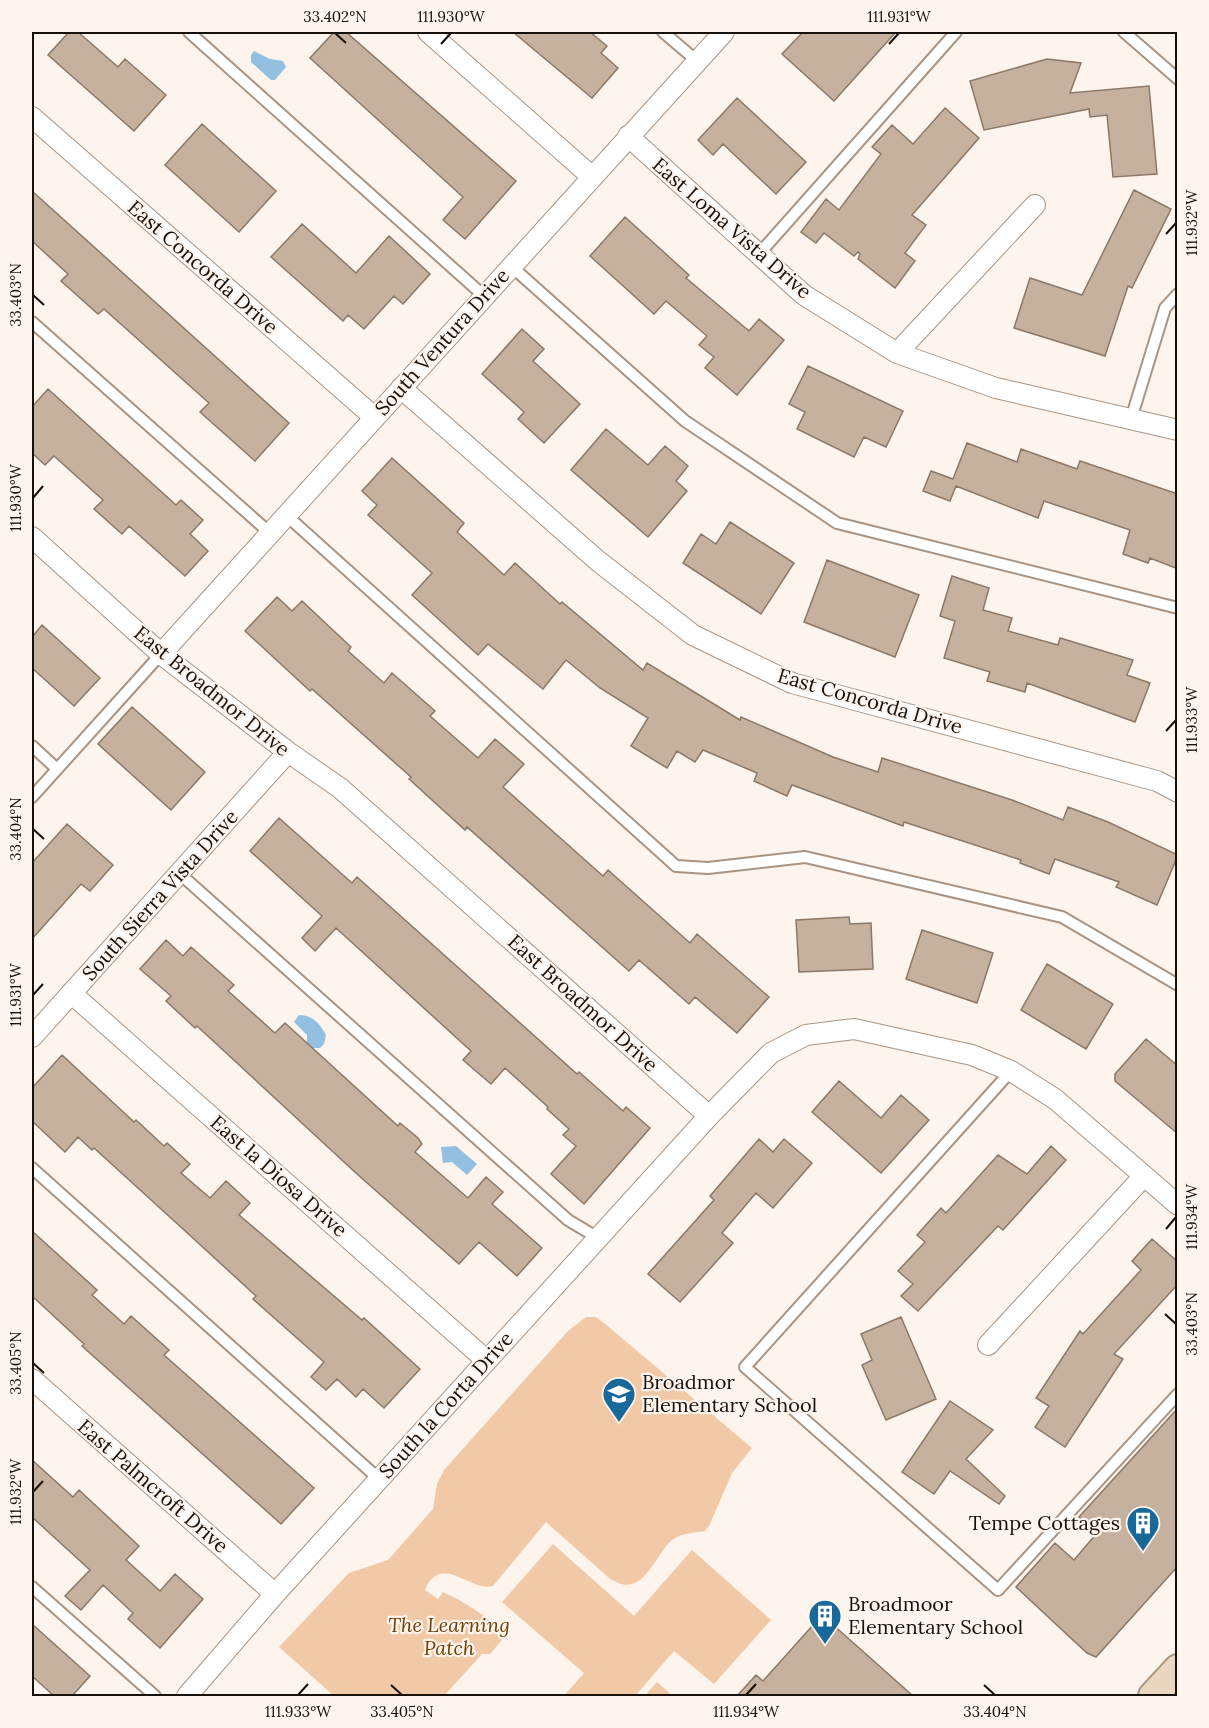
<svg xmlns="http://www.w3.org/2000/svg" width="1209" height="1728" font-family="Lora,serif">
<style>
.green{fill:#f2c9a6}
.water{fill:#93bfe0}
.building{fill:#c6b19f;stroke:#8c7867;stroke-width:1.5}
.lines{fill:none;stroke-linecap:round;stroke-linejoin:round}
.lane-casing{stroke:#a99483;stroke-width:14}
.street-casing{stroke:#a99483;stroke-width:22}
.secondary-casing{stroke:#a99483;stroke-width:32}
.lane{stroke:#fff;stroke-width:10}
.street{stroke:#fff;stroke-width:20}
.secondary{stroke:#ebd6c0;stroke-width:28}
.ticks{fill:none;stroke:#18100a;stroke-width:2}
.labels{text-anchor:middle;stroke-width:4.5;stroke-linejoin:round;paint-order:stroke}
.street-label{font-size:20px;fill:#18100a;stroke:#fdf4ed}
.poi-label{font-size:20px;fill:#18100a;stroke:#fdf4ed;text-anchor:start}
.park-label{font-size:20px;font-style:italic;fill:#713e00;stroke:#fdf4ed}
.neatline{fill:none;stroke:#18100a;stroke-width:2}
.ticks-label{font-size:15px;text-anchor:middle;fill:#18100a}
</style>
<rect width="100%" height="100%" fill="#fdf4ed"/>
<path class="green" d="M586,1317H596L604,1323L752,1448L732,1473L710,1524L705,1531C694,1533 679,1533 670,1542C652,1560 641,1602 608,1577L546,1522L493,1586C471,1593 441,1552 425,1590L438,1599L443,1592C467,1603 487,1617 507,1634L490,1654H482L444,1696H334L279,1647L349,1573L388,1560L433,1509L437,1484L444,1470L568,1331Z
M553,1544L634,1616L692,1550L771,1620L714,1684L674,1651L635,1696H564L584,1673L502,1602Z
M657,1682L673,1696H650L647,1693Z"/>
<path class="water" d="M254,51L270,59L283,61L286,67L275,80H271L251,62V55Z
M299,1015C313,1015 320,1024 326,1035L324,1044L320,1048H312L307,1043V1035L294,1022Z
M456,1146L477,1164L467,1175L452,1162L443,1163L441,1147Z"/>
<path class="building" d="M69,32H78L118,67L125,59L166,95L134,131L48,55Z
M334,32H346L516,181L465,239L443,220L463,197L310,58Z
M513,32H590L607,46L601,53L618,68L592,98Z
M803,32H896L834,101L782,54Z
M1047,59L1081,63L1070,93L1149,86L1157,174L1113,177L1107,115L1090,117L1089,109L984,130L970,81Z
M737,98L806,162L776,194L723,144L713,155L698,140Z
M945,108L979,138L912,215L926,225L905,253L915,261L895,288L858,259L860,254L858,252L854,256L824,233L816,243L801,232L826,199L839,210L881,154L872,147L892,125L913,144Z
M202,124L276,191L239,232L165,165Z
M1134,190L1171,209L1132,288L1128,286L1105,356L1014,328L1030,278L1082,295Z
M32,191L289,423L255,461L200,412L209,403L104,309L98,314L61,281L68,274L32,241Z
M625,217L689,275L686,278L749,331L759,319L784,340L737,395L705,368L714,357L699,345L707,336L666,301L654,314L590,256Z
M302,224L356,273L389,236L430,274L403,304L394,296L364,329L348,315L343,321L271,257Z
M522,329L544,349L533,361L580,404L544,443L518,419L524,412L482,374Z
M808,366L903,411L886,447L864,437L854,457L797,429L805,412L789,404Z
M48,389L176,505L181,500L203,520L190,534L208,551L185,576L129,526L122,534L94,509L103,500L54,456L45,465L32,453V407Z
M606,429L648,465L665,446L688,466L676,481L687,491L648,537L571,470Z
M967,443L1017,462L1021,449L1077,469L1080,461L1178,494V569L1150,558L1148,563L1123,554L1130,530L1044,501L1038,518L956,486L950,501L923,491L931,471L953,479Z
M392,458L464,523L457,532L504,575L515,563L560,604L562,602L643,670L647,663L740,720L741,717L833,757L878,772L882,758L1012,800L1063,820L1068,807L1108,822L1178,855L1157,905L1116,887L1119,882L1055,859L1049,874L1020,863L1021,860L904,822L903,826L792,785L787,796L754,781L757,773L703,750L695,762L677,751L667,768L631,746L648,718L600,688L566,660L543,689L488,644L478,655L412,595L432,573L368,515L377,505L362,491Z
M730,522L794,563L761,614L683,563L701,534L716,544Z
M827,560L919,595L895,657L804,622Z
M952,576L989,588L983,610L1012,618L1008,631L1058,645L1060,638L1133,660L1127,675L1150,683L1135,722L1027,683L1025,692L987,681L990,672L944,658L955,621L940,616Z
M277,597L292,611L302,601L351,647L348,651L384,683L392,673L435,711L430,716L478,758L495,739L524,764L503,787L603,876L608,870L690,943L697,934L769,997L737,1033L695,997L689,1004L639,960L629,971L467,827L465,830L409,779L411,777L312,689L310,691L245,631Z
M42,625L100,678L74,706L32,668V637Z
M132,707L205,772L171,810L98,744Z
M279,818L352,883L357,877L577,1074L579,1072L623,1111L626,1107L650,1128L584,1204L551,1174L576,1146L563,1135L569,1129L547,1109L548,1107L505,1068L491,1084L463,1060L471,1051L336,928L315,951L302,938L322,916L250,851Z
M67,824L113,865L90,891L81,884L32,939V863Z
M849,917L850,924L871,923L873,969L799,972L796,920Z
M922,930L993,953L977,1003L906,979Z
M166,940L183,956L191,947L234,985L228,991L275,1033L285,1023L398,1126L400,1123L418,1138L422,1144L415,1152L468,1198L486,1177L503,1192L492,1204L542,1248L517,1276L479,1242L459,1264L357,1174L197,1026L195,1028L166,1001L171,996L140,969Z
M1047,964L1113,1004L1086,1049L1021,1010Z
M1146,1039L1178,1066V1134L1115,1081V1074Z
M62,1055L134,1122L136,1120L164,1146L167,1143L190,1164L181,1173L210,1198L226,1181L250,1203L239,1215L362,1320L364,1318L420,1369L384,1408L363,1389L356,1397L337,1379L326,1390L311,1377L324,1362L253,1299L256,1296L183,1229L94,1148L92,1150L78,1137L65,1152L32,1121V1088Z
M839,1081L881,1118L901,1095L929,1120L881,1173L812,1112Z
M759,1139L773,1152L784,1139L812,1163L773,1208L756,1193L722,1233L733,1243L680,1302L648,1274L714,1200L710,1196Z
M1051,1146L1066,1160L1003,1230L998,1226L918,1311L901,1296L913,1284L898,1271L925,1242L917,1235L941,1208L946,1213L998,1155L1027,1174Z
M32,1231L97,1290L92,1295L124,1324L131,1316L169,1350L164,1355L314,1488L281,1524L82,1346L84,1344L32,1296Z
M1152,1239L1178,1262V1284L1114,1354L1123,1359L1065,1447L1035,1427L1049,1406L1036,1398L1080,1331L1083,1334L1141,1270L1132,1261Z
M901,1317L936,1399L886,1420L862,1365L872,1360L861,1334Z
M950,1401L993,1430L966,1459L1005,1496L999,1504L950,1471L934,1494L902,1472Z
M1178,1408V1566L1096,1657L1087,1653L1016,1587L1055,1543L1074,1560L1097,1533L1079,1517Z
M32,1460L73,1497L79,1490L139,1546L126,1560L160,1591L175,1574L203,1599L160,1648L128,1619L133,1613L103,1585L81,1610L65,1596L90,1570L32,1517Z
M822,1615L913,1696H737L756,1675L763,1681Z
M32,1624L90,1676L72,1696H54L32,1676Z"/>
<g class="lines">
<defs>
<path id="lane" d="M189,32L484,296
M663,32L697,61
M1124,32L1178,79
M759,254L956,32
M511,266L685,421L837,523L1178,608
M32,322L270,533
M1131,419L1165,308L1178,294
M286,515L676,866L708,868L805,857L1062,917L1178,985
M32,746L57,769
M32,797L161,654
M179,873L568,1220L598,1238
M1011,1071L745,1367L998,1590L1178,1394
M32,1168L379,1479
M32,1587L155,1696"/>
<path id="street" d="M428,32L591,176
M32,117L374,417
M628,136L804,295L897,353L996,388L1178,430
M897,353L1035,205
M401,388L598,561L693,635L792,683L1157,781L1178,792
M32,537L161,654L288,752L340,788L709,1116
M161,654L724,32
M71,993L486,1360
M32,1037L288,752
M988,1345L1144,1176
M32,1379L275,1594
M187,1696L275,1594L709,1116L771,1053L806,1035L854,1029L972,1055L1011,1071L1055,1099L1178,1205"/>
<path id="secondary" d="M1153,1696L1178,1669"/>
</defs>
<use href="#lane" class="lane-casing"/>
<use href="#street" class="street-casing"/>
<use href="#secondary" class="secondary-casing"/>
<use href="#lane" class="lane"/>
<use href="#street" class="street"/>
<use href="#secondary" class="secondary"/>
</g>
<path class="ticks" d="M335,33L346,43M441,44L451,33M889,44L899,33M1166,234L1176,223M33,295L44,305M33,498L43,486M1166,731L1176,720M33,829L44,839M33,995L43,984M1166,1229L1176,1217M1165,1314L1176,1324M33,1363L44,1373M33,1492L43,1481M391,1685L402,1695M984,1685L995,1695M298,1695L308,1684M746,1695L756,1684"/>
<defs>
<symbol id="school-pin" viewBox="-11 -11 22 30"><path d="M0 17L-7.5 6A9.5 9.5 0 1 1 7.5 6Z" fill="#18699a" stroke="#fdf4ed"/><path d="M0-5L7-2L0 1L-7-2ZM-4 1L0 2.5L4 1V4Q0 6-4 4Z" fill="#fff"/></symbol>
<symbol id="building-pin" viewBox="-11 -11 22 30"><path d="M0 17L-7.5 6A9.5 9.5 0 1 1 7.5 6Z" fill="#18699a" stroke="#fdf4ed"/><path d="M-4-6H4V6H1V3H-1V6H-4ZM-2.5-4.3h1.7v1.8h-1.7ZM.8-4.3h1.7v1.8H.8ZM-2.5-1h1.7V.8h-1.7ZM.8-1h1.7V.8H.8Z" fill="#fff"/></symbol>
</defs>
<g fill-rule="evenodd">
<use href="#school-pin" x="600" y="1375" width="38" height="52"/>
<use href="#building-pin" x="1124" y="1504" width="38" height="52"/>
<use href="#building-pin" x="806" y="1597" width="38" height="52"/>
</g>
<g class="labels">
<g class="street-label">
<text transform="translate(732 228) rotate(41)" y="7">East Loma Vista Drive</text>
<text transform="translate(203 267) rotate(41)" y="7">East Concorda Drive</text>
<text transform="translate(442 342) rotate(-48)" y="7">South Ventura Drive</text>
<text transform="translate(212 691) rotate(39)" y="7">East Broadmor Drive</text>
<text transform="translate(870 701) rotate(16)" y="7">East Concorda Drive</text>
<text transform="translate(160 895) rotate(-48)" y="7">South Sierra Vista Drive</text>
<text transform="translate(583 1003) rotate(42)" y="7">East Broadmor Drive</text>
<text transform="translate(279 1176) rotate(41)" y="7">East la Diosa Drive</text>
<text transform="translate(446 1405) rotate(-48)" y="7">South la Corta Drive</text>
<text transform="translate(153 1486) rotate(41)" y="7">East Palmcroft Drive</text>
</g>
<g class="poi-label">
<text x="642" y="1389">Broadmor<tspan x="642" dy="23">Elementary School</tspan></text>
<text x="1120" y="1530" text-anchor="end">Tempe Cottages</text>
<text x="848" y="1611">Broadmoor<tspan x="848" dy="23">Elementary School</tspan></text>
</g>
<g class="park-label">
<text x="449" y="1632">The Learning<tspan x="449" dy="23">Patch</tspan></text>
</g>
</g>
<rect width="1209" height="1728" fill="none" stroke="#fdf4ed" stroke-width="66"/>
<rect x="33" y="33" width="1143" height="1662" class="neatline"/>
<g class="ticks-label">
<text x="335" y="22">33.402°N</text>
<text x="451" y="22">111.930°W</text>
<text x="899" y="22">111.931°W</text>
<text transform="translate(1192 223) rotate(-90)" y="5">111.932°W</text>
<text transform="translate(16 295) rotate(-90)" y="5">33.403°N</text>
<text transform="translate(16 498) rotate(-90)" y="5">111.930°W</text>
<text transform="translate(1192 720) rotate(-90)" y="5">111.933°W</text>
<text transform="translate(16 829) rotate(-90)" y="5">33.404°N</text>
<text transform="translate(16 995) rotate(-90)" y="5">111.931°W</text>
<text transform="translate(1192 1217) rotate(-90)" y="5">111.934°W</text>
<text transform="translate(1192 1324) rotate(-90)" y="5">33.403°N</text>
<text transform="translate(16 1363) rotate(-90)" y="5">33.405°N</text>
<text transform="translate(16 1492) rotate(-90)" y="5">111.932°W</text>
<text x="298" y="1717">111.933°W</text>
<text x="402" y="1717">33.405°N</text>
<text x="746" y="1717">111.934°W</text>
<text x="995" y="1717">33.404°N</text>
</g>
</svg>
